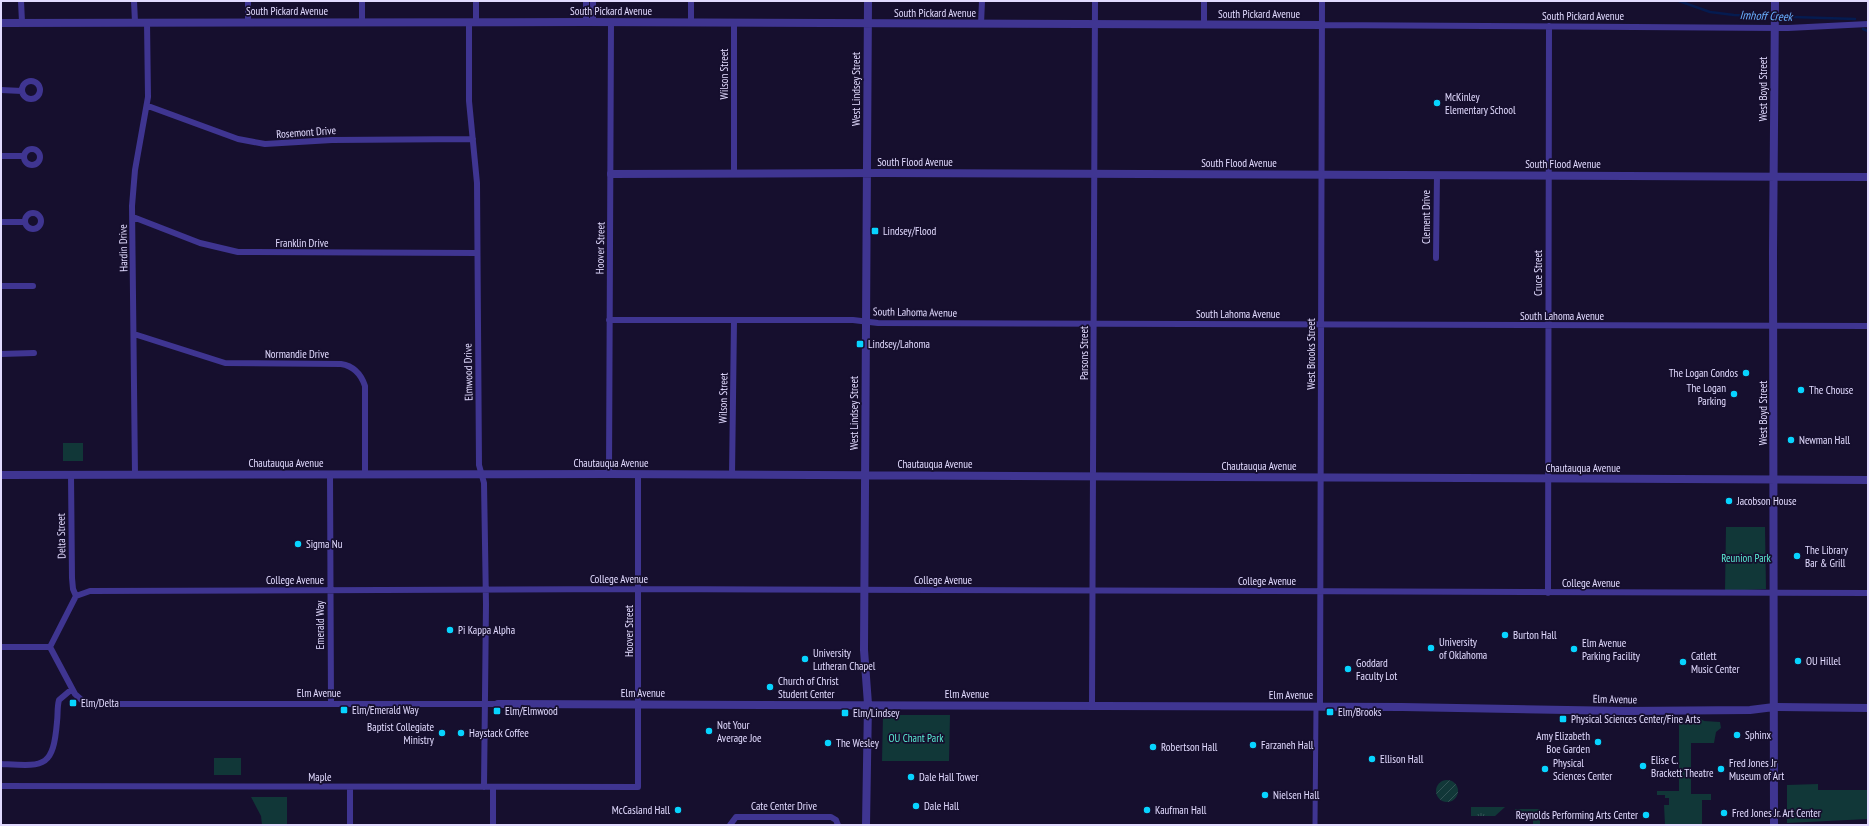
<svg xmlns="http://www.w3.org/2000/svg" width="1869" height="826" font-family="'PT Sans Narrow',sans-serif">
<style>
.grass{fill:url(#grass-tufts)}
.park{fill:#113738}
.garden{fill:url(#garden-furrows)}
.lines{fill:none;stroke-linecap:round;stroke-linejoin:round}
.stream{stroke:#051b50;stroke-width:2.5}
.pedestrian{stroke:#3f3591;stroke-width:5}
.minor{stroke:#3f3591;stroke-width:6}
.tertiary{stroke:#3f3591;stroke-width:8}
.poi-dot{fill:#07d4ff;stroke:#160f2e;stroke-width:1.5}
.labels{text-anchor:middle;stroke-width:3.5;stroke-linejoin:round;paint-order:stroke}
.street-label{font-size:11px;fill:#e2dbff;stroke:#160f2e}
.poi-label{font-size:11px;fill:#e2dbff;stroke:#160f2e;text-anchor:start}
.park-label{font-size:11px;fill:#5aedd3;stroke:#160f2e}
.water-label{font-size:12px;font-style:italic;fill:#69afff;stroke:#160f2e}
</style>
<defs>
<pattern id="grass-tufts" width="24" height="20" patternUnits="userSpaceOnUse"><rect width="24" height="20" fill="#113738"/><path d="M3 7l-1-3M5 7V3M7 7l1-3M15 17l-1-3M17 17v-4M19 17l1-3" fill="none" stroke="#335356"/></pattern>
<pattern id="garden-furrows" width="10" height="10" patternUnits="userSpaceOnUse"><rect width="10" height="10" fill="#113738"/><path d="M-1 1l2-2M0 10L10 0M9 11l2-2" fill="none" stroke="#335356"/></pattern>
</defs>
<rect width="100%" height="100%" fill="#160f2e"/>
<path class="grass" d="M1471,807H1505L1495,816H1471Z
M1515,809H1540V825H1533V816H1515Z"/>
<path class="park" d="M63,443H83V461H63Z
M1726,527H1765L1766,589L1725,591Z
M883,715H950L949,761H882Z
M1701,719L1704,721L1720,722L1721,728L1716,732L1714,743H1691V794H1711V800H1702V825H1665L1664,805H1669V798H1665V795H1657V791H1679V720Z
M214,758H241V775H214Z
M1818,784V790H1868V819L1787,823V785Z
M251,797H287V825H262L261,816Z"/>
<path class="garden" d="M1436 791a11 11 0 1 1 22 0a11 11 0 1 1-22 0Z"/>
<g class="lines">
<path class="stream" d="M1679,1L1710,12L1734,15L1855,19
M1863,29L1868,31"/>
<path class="pedestrian" d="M1315,825L1316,706"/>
<path class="minor" d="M21,1L22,22
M134,1L135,22
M248,1V22
M362,1V23
M476,1V22
M593,1V22
M586,22V1
M691,22V1
M469,23V101L477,183L479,465L484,483L486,604L484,787
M734,23V174
M981,24L982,1
M1204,25V1
M1322,25L1788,28L1868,24
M22 90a9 9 0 1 1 18 0a9 9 0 1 1-18 0Z
M1,90L22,91
M148,106L238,139L265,144L332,140L473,139
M24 157a8 8 0 1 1 16 0a8 8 0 1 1-16 0Z
M1,156H23
M25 221a8 8 0 1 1 16 0a8 8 0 1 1-16 0Z
M133,217L200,243L238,252L477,253
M1,222H24
M1436,258L1437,175
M1,286H33
M609,320H853L878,323L1868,326
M134,334L225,363L341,364C354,366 361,374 365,386V474
M1,354L34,353
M330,474L331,703
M609,474L611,23
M71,475L72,578L73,589L76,596
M135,475L132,206L135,170L148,97L147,22
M732,475L734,321
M1548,593L1549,26
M1,647H50L75,694L86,704H498
M50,647L76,596L90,591L639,589L1868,593
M1092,705L1095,1
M1320,706L1322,1
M1,764C44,766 53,769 57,722C58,714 57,707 59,700L72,689
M1,786L638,787V474
M493,787V825
M350,825V787
M730,825L736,817H831L836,820L838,825"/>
<path class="tertiary" d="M1,23L586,22L1322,25
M611,174L882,173L1868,177
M1,475L609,474L1868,480
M498,704L1402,707L1625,711L1750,710L1774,707L1868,708
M866,825L868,704L864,650L868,1
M1774,825L1773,251L1775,1"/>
</g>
<g class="poi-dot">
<circle cx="1437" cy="103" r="4"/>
<rect x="871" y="227" width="8" height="8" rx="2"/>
<rect x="856" y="340" width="8" height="8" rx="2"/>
<circle cx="1746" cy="373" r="4"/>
<circle cx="1801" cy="390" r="4"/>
<circle cx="1734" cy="394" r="4"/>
<circle cx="1791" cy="440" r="4"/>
<circle cx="1729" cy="501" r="4"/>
<circle cx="298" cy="544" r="4"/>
<circle cx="1797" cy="556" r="4"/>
<circle cx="450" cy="630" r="4"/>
<circle cx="1505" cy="635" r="4"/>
<circle cx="1431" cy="648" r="4"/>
<circle cx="1574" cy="649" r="4"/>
<circle cx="805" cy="659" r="4"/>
<circle cx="1798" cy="661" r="4"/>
<circle cx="1683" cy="662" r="4"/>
<circle cx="1348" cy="669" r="4"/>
<circle cx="770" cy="687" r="4"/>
<rect x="69" y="699" width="8" height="8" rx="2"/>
<rect x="340" y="706" width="8" height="8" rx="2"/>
<rect x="493" y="707" width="8" height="8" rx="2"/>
<rect x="1326" y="708" width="8" height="8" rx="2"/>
<rect x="841" y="709" width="8" height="8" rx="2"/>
<rect x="1559" y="715" width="8" height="8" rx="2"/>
<circle cx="709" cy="731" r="4"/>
<circle cx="442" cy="733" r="4"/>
<circle cx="461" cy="733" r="4"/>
<circle cx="1737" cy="735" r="4"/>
<circle cx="1598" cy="742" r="4"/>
<circle cx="828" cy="743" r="4"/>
<circle cx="1253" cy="745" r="4"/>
<circle cx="1153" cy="747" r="4"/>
<circle cx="1372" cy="759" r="4"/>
<circle cx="1643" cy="766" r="4"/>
<circle cx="1545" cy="769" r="4"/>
<circle cx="1721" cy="769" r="4"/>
<circle cx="911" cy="777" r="4"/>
<circle cx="1265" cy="795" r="4"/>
<circle cx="916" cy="806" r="4"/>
<circle cx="678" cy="810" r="4"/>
<circle cx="1147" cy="810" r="4"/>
<circle cx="1724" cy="813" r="4"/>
<circle cx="1646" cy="815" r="4"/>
</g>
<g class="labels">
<g class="street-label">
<text x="287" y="15">South Pickard Avenue</text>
<text x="611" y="15">South Pickard Avenue</text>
<text x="935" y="17">South Pickard Avenue</text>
<text x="1259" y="18">South Pickard Avenue</text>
<text x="1583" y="20">South Pickard Avenue</text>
<text transform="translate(724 74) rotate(-90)" y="4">Wilson Street</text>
<text transform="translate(856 89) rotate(-90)" y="4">West Lindsey Street</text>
<text transform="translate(1763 89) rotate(-90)" y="4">West Boyd Street</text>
<text transform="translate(306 132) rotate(-4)" y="4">Rosemont Drive</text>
<text x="915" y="166">South Flood Avenue</text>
<text x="1239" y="167">South Flood Avenue</text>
<text x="1563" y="168">South Flood Avenue</text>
<text transform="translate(1426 217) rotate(-90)" y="4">Clement Drive</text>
<text x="302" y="247">Franklin Drive</text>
<text transform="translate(123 248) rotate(-91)" y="4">Hardin Drive</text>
<text transform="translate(600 248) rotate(-89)" y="4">Hoover Street</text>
<text transform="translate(1538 273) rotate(-90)" y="4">Cruce Street</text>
<text transform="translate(915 312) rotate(1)" y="4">South Lahoma Avenue</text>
<text x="1238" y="318">South Lahoma Avenue</text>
<text x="1562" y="320">South Lahoma Avenue</text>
<text transform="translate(1084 353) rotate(-90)" y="4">Parsons Street</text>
<text x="297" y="358">Normandie Drive</text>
<text transform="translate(1311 354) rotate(-90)" y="4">West Brooks Street</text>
<text transform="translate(468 372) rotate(-91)" y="4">Elmwood Drive</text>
<text transform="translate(723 398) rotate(-89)" y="4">Wilson Street</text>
<text transform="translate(854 413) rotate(-90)" y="4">West Lindsey Street</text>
<text transform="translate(1763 413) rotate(-90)" y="4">West Boyd Street</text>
<text x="286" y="467">Chautauqua Avenue</text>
<text x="611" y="467">Chautauqua Avenue</text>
<text x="935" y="468">Chautauqua Avenue</text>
<text x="1259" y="470">Chautauqua Avenue</text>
<text x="1583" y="472">Chautauqua Avenue</text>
<text transform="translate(61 536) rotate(-91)" y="4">Delta Street</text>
<text x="619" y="583">College Avenue</text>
<text x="295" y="584">College Avenue</text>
<text x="943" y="584">College Avenue</text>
<text x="1267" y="585">College Avenue</text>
<text x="1591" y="587">College Avenue</text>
<text transform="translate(320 625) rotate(-90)" y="4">Emerald Way</text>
<text transform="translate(629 631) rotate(-90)" y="4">Hoover Street</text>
<text x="319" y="697">Elm Avenue</text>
<text x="643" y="697">Elm Avenue</text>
<text x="967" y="698">Elm Avenue</text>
<text x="1291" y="699">Elm Avenue</text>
<text transform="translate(1615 699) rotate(1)" y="4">Elm Avenue</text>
<text x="320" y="781">Maple</text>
<text x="784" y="810">Cate Center Drive</text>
</g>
<g class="poi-label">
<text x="1445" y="101">McKinley<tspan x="1445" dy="13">Elementary School</tspan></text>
<text x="883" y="235">Lindsey/Flood</text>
<text x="868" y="348">Lindsey/Lahoma</text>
<text x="1738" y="377" text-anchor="end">The Logan Condos</text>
<text x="1726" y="392" text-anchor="end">The Logan<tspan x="1726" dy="13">Parking</tspan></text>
<text x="1809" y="394">The Chouse</text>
<text x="1799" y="444">Newman Hall</text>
<text x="1737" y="505">Jacobson House</text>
<text x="306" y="548">Sigma Nu</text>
<text x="1805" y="554">The Library<tspan x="1805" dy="13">Bar &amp; Grill</tspan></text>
<text x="458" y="634">Pi Kappa Alpha</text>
<text x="1513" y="639">Burton Hall</text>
<text x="1439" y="646">University<tspan x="1439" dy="13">of Oklahoma</tspan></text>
<text x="1582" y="647">Elm Avenue<tspan x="1582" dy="13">Parking Facility</tspan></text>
<text x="813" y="657">University<tspan x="813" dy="13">Lutheran Chapel</tspan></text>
<text x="1691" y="660">Catlett<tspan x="1691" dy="13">Music Center</tspan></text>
<text x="1806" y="665">OU Hillel</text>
<text x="1356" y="667">Goddard<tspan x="1356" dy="13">Faculty Lot</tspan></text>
<text x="778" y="685">Church of Christ<tspan x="778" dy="13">Student Center</tspan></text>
<text x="81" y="707">Elm/Delta</text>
<text x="352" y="714">Elm/Emerald Way</text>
<text x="505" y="715">Elm/Elmwood</text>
<text x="1338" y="716">Elm/Brooks</text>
<text x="853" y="717">Elm/Lindsey</text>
<text x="1571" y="723">Physical Sciences Center/Fine Arts</text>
<text x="717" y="729">Not Your<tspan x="717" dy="13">Average Joe</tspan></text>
<text x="434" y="731" text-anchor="end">Baptist Collegiate<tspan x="434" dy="13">Ministry</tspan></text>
<text x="469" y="737">Haystack Coffee</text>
<text x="1745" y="739">Sphinx</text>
<text x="1590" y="740" text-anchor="end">Amy Elizabeth<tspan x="1590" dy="13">Boe Garden</tspan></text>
<text x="836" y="747">The Wesley</text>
<text x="1261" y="749">Farzaneh Hall</text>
<text x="1161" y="751">Robertson Hall</text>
<text x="1380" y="763">Ellison Hall</text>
<text x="1651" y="764">Elise C.<tspan x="1651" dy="13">Brackett Theatre</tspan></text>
<text x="1553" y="767">Physical<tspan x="1553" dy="13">Sciences Center</tspan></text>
<text x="1729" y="767">Fred Jones Jr<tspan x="1729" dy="13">Museum of Art</tspan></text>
<text x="919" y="781">Dale Hall Tower</text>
<text x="1273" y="799">Nielsen Hall</text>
<text x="924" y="810">Dale Hall</text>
<text x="670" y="814" text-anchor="end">McCasland Hall</text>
<text x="1155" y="814">Kaufman Hall</text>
<text x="1732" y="817">Fred Jones Jr. Art Center</text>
<text x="1638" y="819" text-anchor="end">Reynolds Performing Arts Center</text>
</g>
<g class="park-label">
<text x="1746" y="562">Reunion Park</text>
<text x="916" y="742">OU Chant Park</text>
</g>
<g class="water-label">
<text transform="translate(1766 16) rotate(2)" y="4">Imhoff Creek</text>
</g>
</g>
<rect width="1869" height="826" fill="none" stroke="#e2dbff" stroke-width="4"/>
</svg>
